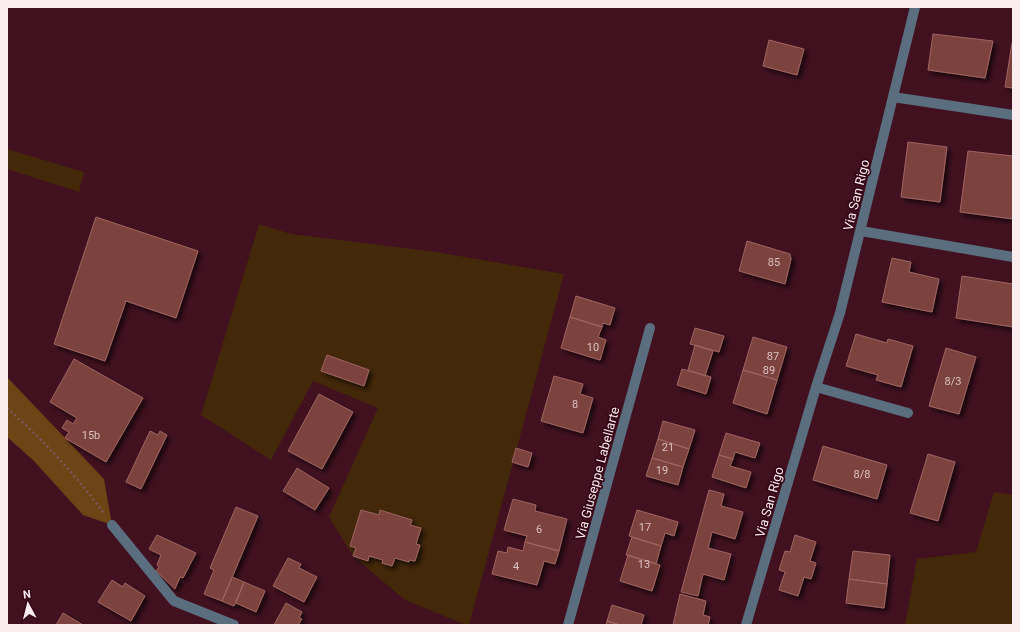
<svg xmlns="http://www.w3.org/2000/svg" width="1020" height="632" font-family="Roboto,sans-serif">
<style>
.green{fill:#432809}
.forest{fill:#6d4416}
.building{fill:#7c423e;stroke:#a06561;filter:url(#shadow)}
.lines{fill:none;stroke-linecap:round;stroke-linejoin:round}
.path{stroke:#7c5762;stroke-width:2.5;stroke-dasharray:2 3;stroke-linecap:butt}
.minor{stroke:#5a6e80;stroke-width:10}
.labels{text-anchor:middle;stroke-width:3.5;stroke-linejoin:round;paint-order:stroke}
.number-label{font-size:11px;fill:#dac2c3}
.street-label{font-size:13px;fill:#faedef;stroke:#360617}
</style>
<defs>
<filter id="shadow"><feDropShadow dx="3.5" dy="3.5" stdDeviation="2" flood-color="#0009"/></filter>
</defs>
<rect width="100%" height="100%" fill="#411120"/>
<path class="green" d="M7,149L84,172L79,192L7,169Z
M259,224L291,234L436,252L564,274L469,625H466L405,600L353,556L329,517L378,408L313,381L271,460L201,415Z
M994,492L1013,495V625H905L917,559L976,552Z"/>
<path class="forest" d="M7,377L104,479L112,525L83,515L33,460L7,437Z"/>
<path class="building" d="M933,34L993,41L985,78L928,70Z
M769,40L804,49L797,75L763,66Z
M1012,43H1013V88L1005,87Z
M908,142L947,147L940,202L901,197Z
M968,151L1013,156V219L960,212Z
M96,217L198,251L176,318L126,301L105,361L54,344Z
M747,241L790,254L791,259L785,284L739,271Z
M892,258L911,262L909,272L939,279L932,312L882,302Z
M962,276L1013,284V327L956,318Z
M576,296L615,308L610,325L603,323L602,327L570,317Z
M570,317L602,327L598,337L606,340L600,360L561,348Z
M695,328L724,336L719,352L690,344Z
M856,334L887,343L888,339L913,346L901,387L876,380L878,375L846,366Z
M753,337L787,347L777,380L743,370Z
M695,345L713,351L705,376L688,370Z
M946,348L976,357L959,414L929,406Z
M327,355L369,370L364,386L321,371Z
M74,359L143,398L106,462L65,438L69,432L62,428L67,420L73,424L77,418L50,402Z
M682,369L711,377L706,394L677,385Z
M743,370L777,380L767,414L733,403Z
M554,376L583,384L580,394L593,398L583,433L541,421Z
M319,394L353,412L322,469L288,451Z
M663,421L695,430L689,449L658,439Z
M150,431L158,435L160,431L167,435L141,489L126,482Z
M726,433L760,443L755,458L735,452L733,459L719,455Z
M658,439L689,449L683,467L652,458Z
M823,446L887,465L877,499L813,480Z
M516,448L532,453L528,467L512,462Z
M928,454L955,462L938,521L910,513Z
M719,455L733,459L730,466L751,472L746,488L712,477Z
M652,458L683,467L678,485L646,476Z
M297,468L329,488L315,510L283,491Z
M709,490L724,494L721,506L743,512L735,539L712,532L708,548L731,554L724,580L703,574L698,596L681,592Z
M513,499L536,505L535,511L567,519L559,551L525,542L527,536L504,530Z
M236,507L258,516L222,601L204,594L214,570L210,568Z
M361,510L379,515L380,510L412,520L410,525L421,528L416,544L420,545L415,561L409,560V562L395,558L392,566L382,563L383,560L369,556L368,561L353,556L356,548L350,546Z
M637,510L678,522L674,536L665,533L661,546L629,536Z
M157,535L196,553L183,578L180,577L175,589L156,571L159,567L157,565L161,555L149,549Z
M795,535L816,542L810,561L816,563L811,579L804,577L798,596L779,590L785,572L779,570L785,551L790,552Z
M632,537L661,546L656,564L626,555Z
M525,542L559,551L555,564L544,561L537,585L492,574L498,551L507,553L508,547L523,551Z
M853,551L890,555L887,584L849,579Z
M628,555L660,565L652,591L620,581Z
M288,558L301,564L299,568L317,577L304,602L273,586Z
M232,577L244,582L234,606L222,601Z
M849,579L887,584L884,608L846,603Z
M112,580L123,587L125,583L145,596L131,621L98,602Z
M244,582L265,591L256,612L236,603Z
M680,594L706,601L703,615L710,617L708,625H673Z
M286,603L302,612L299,618L302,619L298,625H274Z
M612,605L644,615L641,625H620L607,621Z
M63,613L83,625H56Z
M607,621L620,625H606Z"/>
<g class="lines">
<path class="path" d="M7,408C43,440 77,476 105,515"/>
<path class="minor" d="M893,97L1013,115
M861,231L1013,257
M816,387L908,413
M112,525L174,601L234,625
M568,625L650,328
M746,625L816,387L840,313L915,7"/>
</g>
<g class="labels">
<g class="number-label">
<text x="774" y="266">85</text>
<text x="593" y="351">10</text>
<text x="773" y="360">87</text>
<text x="769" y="374">89</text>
<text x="953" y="385">8/3</text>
<text x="575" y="408">8</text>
<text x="91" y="439">15b</text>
<text x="668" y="451">21</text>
<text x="662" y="474">19</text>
<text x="862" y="478">8/8</text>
<text x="645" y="531">17</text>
<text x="539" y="533">6</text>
<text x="644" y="568">13</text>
<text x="516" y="570">4</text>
</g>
<g class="street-label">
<text transform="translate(856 195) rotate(-76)" y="5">Via San Rigo</text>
<text transform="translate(597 473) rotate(-75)" y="5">Via Giuseppe Labellarte</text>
<text transform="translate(769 502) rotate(-74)" y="5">Via San Rigo</text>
</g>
</g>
<rect width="1020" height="632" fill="none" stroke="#faedef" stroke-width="16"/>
<g transform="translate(28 604) rotate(353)" stroke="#360617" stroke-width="3" paint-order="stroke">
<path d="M0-3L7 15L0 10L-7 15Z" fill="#faedef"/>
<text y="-6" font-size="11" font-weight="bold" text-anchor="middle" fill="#faedef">N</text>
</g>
</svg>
